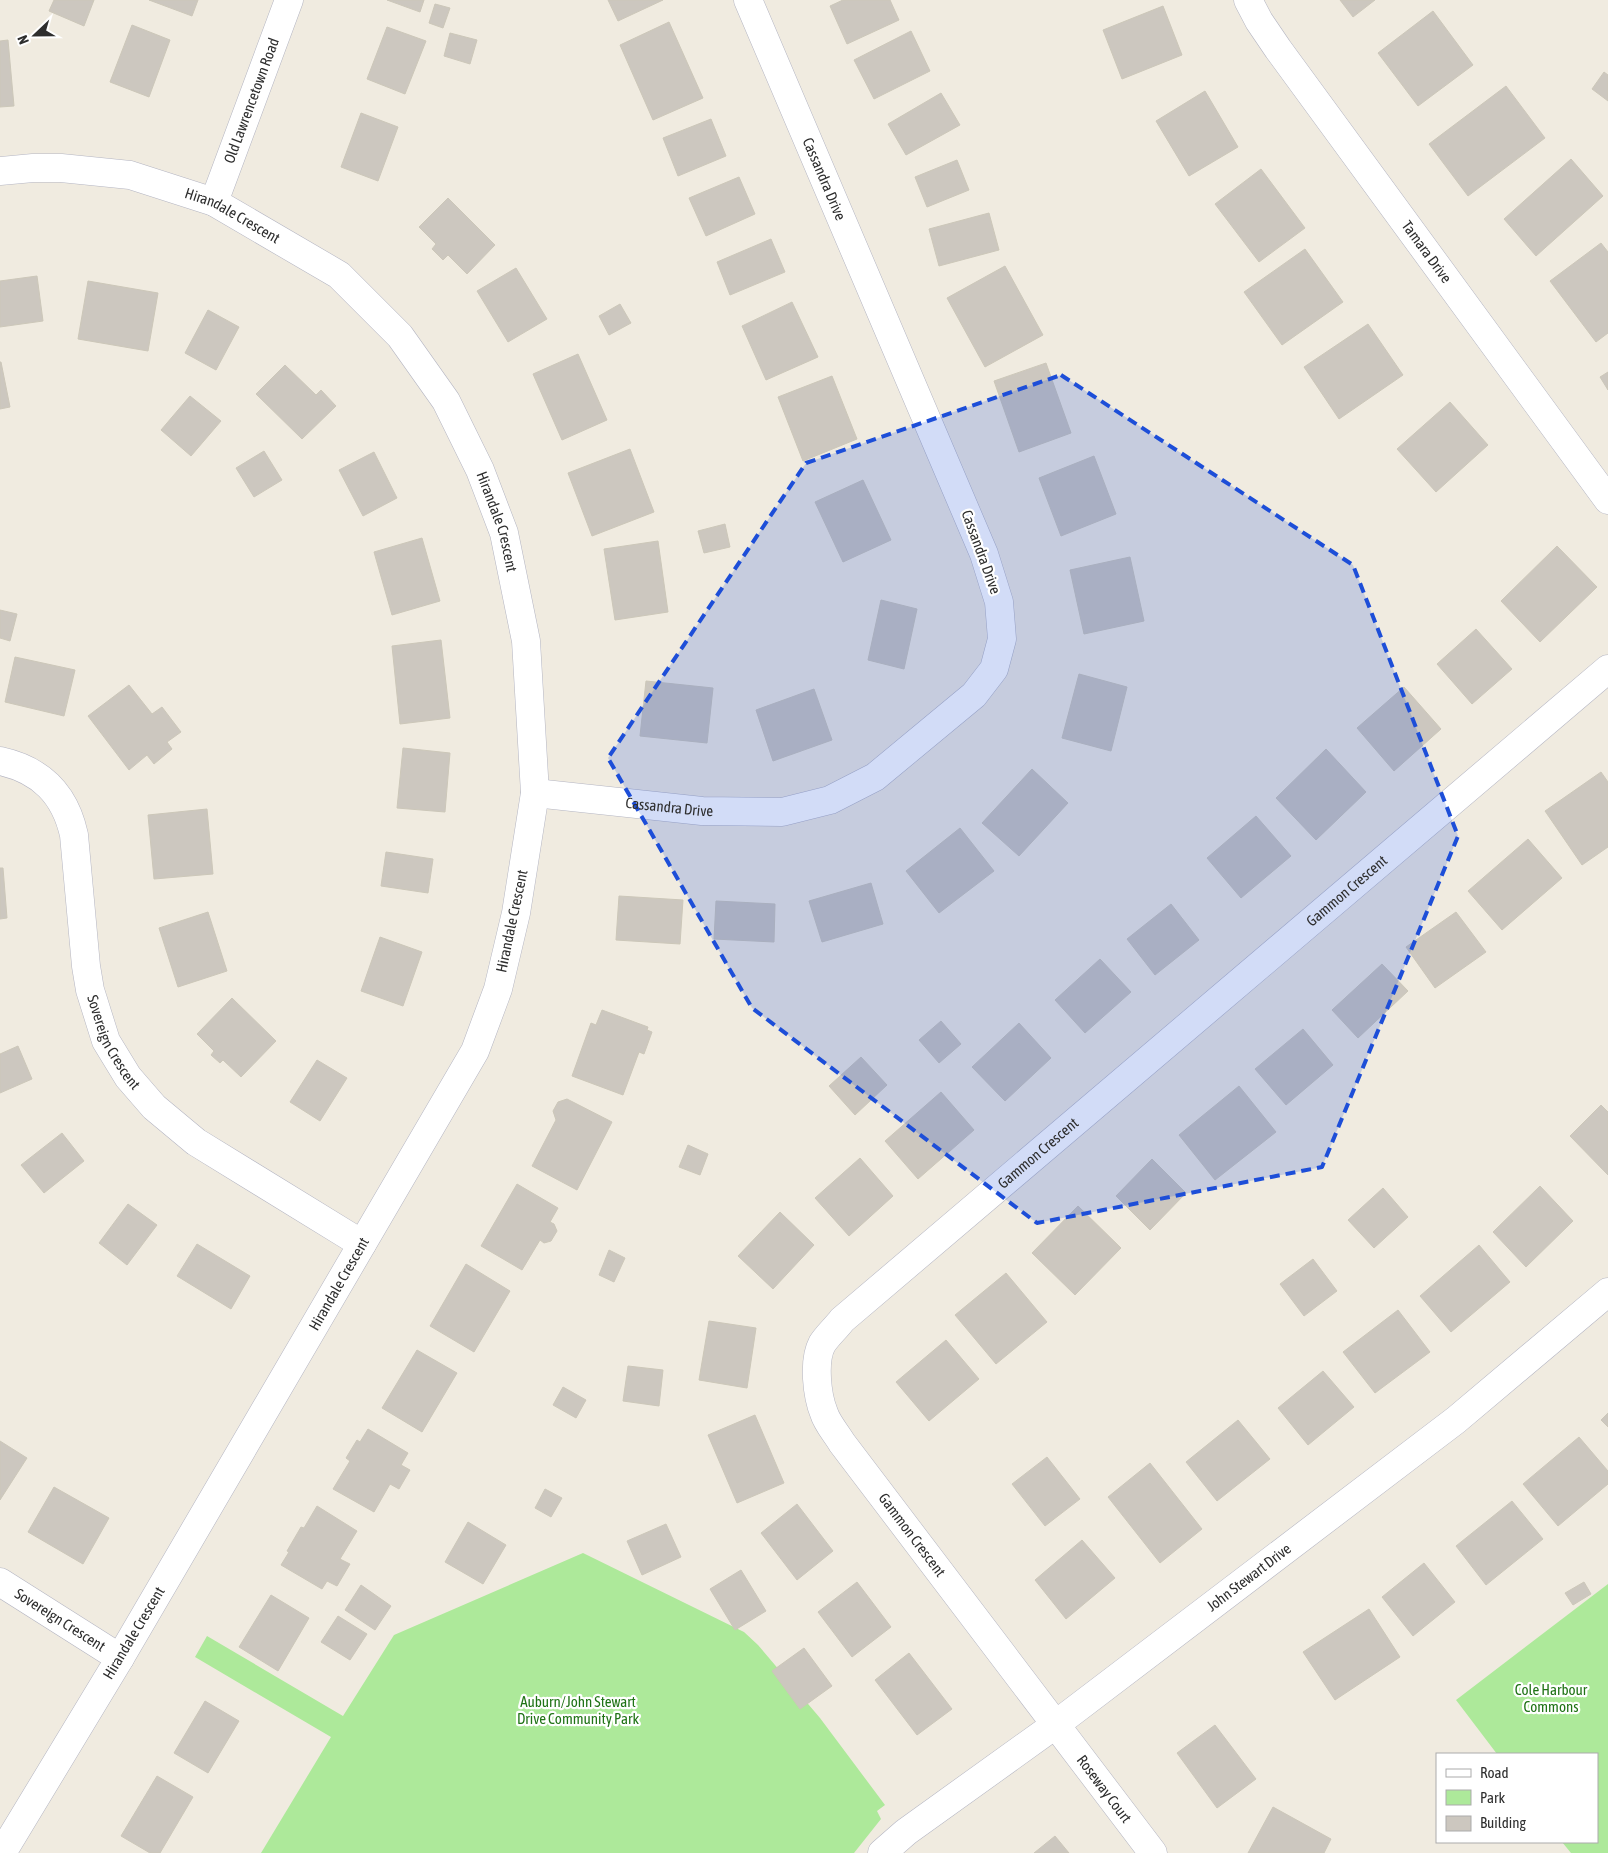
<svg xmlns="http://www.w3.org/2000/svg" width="1608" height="1853" font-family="'Asap Condensed',sans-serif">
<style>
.green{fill:#ade99a}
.building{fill:#ccc7bf;stroke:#ccc7b9}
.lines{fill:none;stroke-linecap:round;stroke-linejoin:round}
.street-casing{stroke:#b4b5c2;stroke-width:29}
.street{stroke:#fff;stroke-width:28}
.marked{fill:#1d4ed8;fill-opacity:0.2;stroke:#1d4ed8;stroke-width:4;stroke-dasharray:10 6;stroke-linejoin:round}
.labels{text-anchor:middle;stroke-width:4.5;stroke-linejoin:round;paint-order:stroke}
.street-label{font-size:15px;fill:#2e2e2e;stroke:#fff}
.park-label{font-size:15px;fill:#207316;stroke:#fff}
</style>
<rect width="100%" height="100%" fill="#f0ebe0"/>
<path class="green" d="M583,1553L744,1632L758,1645L820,1718L885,1805L877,1811L881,1819L854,1853H261L331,1737L195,1657L207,1636L343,1716L394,1635Z
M1608,1584V1853H1571L1562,1842H1597V1754H1497L1456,1700Z"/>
<path class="building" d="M54,0H94L84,26L49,11Z
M149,0H198L192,16Z
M387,0H424L420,12Z
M608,0H663L618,21Z
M843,0H890L899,20L847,44L830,6Z
M1340,0H1375L1353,17Z
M435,4L450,8L443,28L429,23Z
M1163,6L1182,55L1122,79L1103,30Z
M1433,11L1473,65L1418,106L1378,53Z
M669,22L703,98L653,120L620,45Z
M132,25L170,40L149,97L110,82Z
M387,27L426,41L405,94L367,79Z
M911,31L930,71L874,99L854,60Z
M450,33L477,40L470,64L444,56Z
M8,40L14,106L0,107V41Z
M1604,72L1608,75V101L1592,89Z
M1506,86L1545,138L1468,196L1429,144Z
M1205,91L1238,147L1189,176L1156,121Z
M941,93L960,125L906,155L888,124Z
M361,113L398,127L378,181L341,167Z
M711,119L726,156L678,176L663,138Z
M1571,159L1603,196L1536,256L1504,219Z
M957,160L969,190L927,207L915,177Z
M1261,169L1305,228L1259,262L1215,204Z
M739,177L755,214L706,236L689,198Z
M448,198L495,245L467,274L448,255L443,260L432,249L436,244L419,227Z
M989,213L999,250L939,266L929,229Z
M771,239L785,272L730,295L717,262Z
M1601,243L1608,252V333L1596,342L1550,281Z
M1305,249L1343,302L1282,345L1244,292Z
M1005,266L1043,335L985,367L947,298Z
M516,268L547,319L508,342L477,291Z
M37,276L43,321L0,327V281Z
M88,281L158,293L148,351L78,339Z
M792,302L818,357L766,380L742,326Z
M620,304L631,323L609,335L599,316Z
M208,310L239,327L216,370L185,353Z
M1368,324L1403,375L1339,419L1304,367Z
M578,354L607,420L562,440L533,374Z
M0,362H1L10,407L0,409Z
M1046,363L1071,433L1019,452L994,381Z
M285,365L316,395L321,390L336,406L302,439L256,394Z
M1608,372V390L1600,377Z
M832,376L857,439L803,461L778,397Z
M190,396L221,421L191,456L161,430Z
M1450,402L1488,445L1436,492L1397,449Z
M630,449L654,512L592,536L568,473Z
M264,451L282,480L254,497L236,468Z
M374,452L397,498L363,516L339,470Z
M1094,456L1116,514L1061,536L1039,478Z
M863,480L891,540L843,562L815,502Z
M725,524L730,547L704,553L698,531Z
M422,538L440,601L392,615L374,552Z
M658,541L668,612L615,620L604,549Z
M1557,546L1597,587L1540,642L1501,601Z
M1130,557L1144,621L1084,634L1070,570Z
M881,600L917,609L904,669L868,660Z
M0,610L17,614L10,641L0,638Z
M1476,629L1512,669L1472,704L1437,664Z
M441,640L450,718L400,724L392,646Z
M15,657L75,670L64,716L5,702Z
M1079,674L1127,687L1111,751L1062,738Z
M646,681L713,688L707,743L640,736Z
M129,685L152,714L162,707L181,732L167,742L172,749L154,764L147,755L129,770L88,716Z
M1404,687L1441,729L1394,771L1357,728Z
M814,689L832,740L773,761L756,710Z
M403,748L450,753L445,812L397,808Z
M1326,749L1366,792L1316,840L1276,798Z
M1032,769L1068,803L1019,856L982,823Z
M1601,772L1608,782V847L1582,865L1545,811Z
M207,809L213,874L154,879L148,815Z
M1256,816L1291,856L1241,898L1207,858Z
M960,828L994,871L939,913L906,871Z
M1528,839L1562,878L1502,930L1468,891Z
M386,852L433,859L428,893L381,886Z
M0,868H3L7,918L0,919Z
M871,883L883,924L822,942L809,901Z
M619,896L683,900L680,944L616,940Z
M716,901L775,904L774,942L714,939Z
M1171,904L1199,940L1155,975L1127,939Z
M208,912L227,971L178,987L159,928Z
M1456,912L1486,952L1435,988L1406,947Z
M380,937L422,952L403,1006L361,991Z
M1100,959L1131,992L1085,1033L1055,1000Z
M1382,964L1408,991L1358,1038L1332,1010Z
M232,998L276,1041L241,1077L223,1060L220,1063L211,1055L214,1051L197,1034Z
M602,1010L648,1027L647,1030L652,1032L644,1054L639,1052L623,1095L572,1076L591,1023L596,1025Z
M941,1021L961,1044L939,1063L919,1040Z
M1019,1023L1051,1058L1005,1101L972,1067Z
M1303,1029L1333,1065L1286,1105L1255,1069Z
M18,1046L32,1079L0,1093V1054Z
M861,1057L887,1085L855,1115L829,1086Z
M317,1060L347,1078L320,1121L290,1102Z
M1239,1086L1276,1132L1215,1180L1179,1135Z
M941,1092L974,1130L918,1179L885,1141Z
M567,1099L612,1122L577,1190L532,1166L556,1120L553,1111L558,1102Z
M1601,1105L1608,1112V1175L1570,1136Z
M62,1133L84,1161L44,1193L21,1165Z
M688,1145L708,1154L700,1175L679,1167Z
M860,1158L893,1196L849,1236L815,1198Z
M1152,1159L1186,1193L1150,1230L1116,1196Z
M517,1184L558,1208L550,1222L554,1224L557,1231L551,1241L544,1243L540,1240L522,1270L481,1246Z
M1540,1186L1573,1221L1526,1267L1493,1232Z
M1383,1188L1408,1217L1374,1248L1348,1220Z
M128,1204L157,1225L127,1265L99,1243Z
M1078,1206L1121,1248L1075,1295L1032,1253Z
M780,1212L814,1245L773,1289L738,1256Z
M197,1244L250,1276L231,1309L177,1276Z
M1479,1245L1510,1282L1451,1332L1420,1296Z
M609,1250L625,1258L614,1282L599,1275Z
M1313,1259L1337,1291L1304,1316L1280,1284Z
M466,1264L510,1291L474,1352L430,1326Z
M1006,1273L1047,1322L996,1364L955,1315Z
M1398,1310L1430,1352L1375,1393L1343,1352Z
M709,1321L756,1328L747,1388L699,1380Z
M946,1340L979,1379L929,1421L896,1382Z
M417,1350L457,1373L422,1432L382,1408Z
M628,1366L663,1370L659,1406L623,1401Z
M1323,1371L1354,1407L1308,1445L1278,1408Z
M563,1387L586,1400L576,1418L553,1405Z
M1608,1413V1427L1601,1420Z
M755,1415L784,1483L737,1503L708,1435Z
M1238,1420L1270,1459L1217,1501L1186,1462Z
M368,1429L408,1453L401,1465L410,1470L399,1489L390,1484L374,1512L333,1489L350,1461L346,1458L357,1440L360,1442Z
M1579,1437L1608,1471V1484L1558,1526L1523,1484Z
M0,1441L27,1458L0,1500Z
M1047,1457L1080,1499L1045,1526L1012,1484Z
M1150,1463L1202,1529L1160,1563L1108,1497Z
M54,1487L109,1518L83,1564L28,1532Z
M545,1489L562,1498L551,1517L535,1508Z
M1512,1501L1543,1539L1486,1585L1456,1546Z
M797,1504L833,1551L797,1580L761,1533Z
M317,1506L357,1531L340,1559L350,1564L337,1586L327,1581L322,1589L281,1565L289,1552L287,1551L301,1527L304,1528Z
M468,1522L506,1545L483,1584L445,1562Z
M666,1524L681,1557L642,1575L627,1541Z
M1082,1540L1115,1578L1066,1619L1035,1580Z
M1424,1563L1455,1602L1413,1636L1382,1597Z
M741,1570L766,1611L735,1630L710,1589Z
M857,1582L891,1627L852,1657L818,1612Z
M1584,1582L1591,1594L1573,1605L1565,1593Z
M361,1585L391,1606L375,1630L345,1610Z
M271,1595L309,1618L278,1671L239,1647Z
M1369,1609L1400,1657L1335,1700L1303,1652Z
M338,1616L367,1634L350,1660L321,1642Z
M804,1648L832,1686L800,1709L772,1671Z
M909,1653L952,1709L917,1735L875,1680Z
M205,1701L239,1721L208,1773L174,1753Z
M1215,1725L1256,1779L1217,1808L1177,1753Z
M157,1776L193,1797L160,1853H150L121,1836Z
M1273,1807L1331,1839L1324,1853H1248Z
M1055,1836L1069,1853H1034Z"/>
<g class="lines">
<defs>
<g id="street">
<path id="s1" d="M1248,0L1259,21L1278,49L1608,500"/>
<path id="s2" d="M0,171L33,168H61L130,175L214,202L339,275L400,336L446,401L480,470L504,533L526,641L535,793L516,913L498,989L475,1051L120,1658L2,1853"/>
<path id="s3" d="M214,202L289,0"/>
<path id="s4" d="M0,761C41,770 65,794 74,835L86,966L90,990L106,1041L128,1077L154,1107L196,1142L362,1244"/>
<path id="s5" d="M535,793L702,811L782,812L830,800L875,777L974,695L994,669L1002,639L999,602L984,554L748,0"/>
<path id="s6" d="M0,1582L120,1658"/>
<path id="s7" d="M882,1853L906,1832L1055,1725L1456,1420L1608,1292"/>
<path id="s8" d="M1153,1853L842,1443C836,1433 827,1423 824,1413C817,1396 813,1361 822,1344C827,1336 836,1328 842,1320L1608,669"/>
</g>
</defs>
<use href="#street" class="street-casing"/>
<use href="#street" class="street"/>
</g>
<path class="marked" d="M1061,375L1353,565L1458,836L1322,1167L1037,1223L752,1008L608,758L806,463Z"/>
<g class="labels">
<g class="street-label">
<text dy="5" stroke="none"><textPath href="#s3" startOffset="108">Old Lawrencetown Road</textPath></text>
<text transform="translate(824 179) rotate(67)" y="5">Cassandra Drive</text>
<text dy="5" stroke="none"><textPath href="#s2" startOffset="241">Hirandale Crescent</textPath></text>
<text dy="5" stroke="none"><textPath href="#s1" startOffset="309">Tamara Drive</textPath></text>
<text dy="5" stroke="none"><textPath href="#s2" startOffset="661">Hirandale Crescent</textPath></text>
<text transform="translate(981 552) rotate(70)" y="5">Cassandra Drive</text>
<text dy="5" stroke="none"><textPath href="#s5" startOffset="135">Cassandra Drive</textPath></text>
<text dy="5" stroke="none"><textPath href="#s8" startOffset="1314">Gammon Crescent</textPath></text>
<text transform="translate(512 921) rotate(-78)" y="5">Hirandale Crescent</text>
<text dy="5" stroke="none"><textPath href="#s4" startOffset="325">Sovereign Crescent</textPath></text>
<text dy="5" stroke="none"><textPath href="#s8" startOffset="909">Gammon Crescent</textPath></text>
<text transform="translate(339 1284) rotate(-60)" y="5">Hirandale Crescent</text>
<text transform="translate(912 1535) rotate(53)" y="5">Gammon Crescent</text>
<text dy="5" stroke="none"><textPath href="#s7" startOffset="459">John Stewart Drive</textPath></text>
<text dy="5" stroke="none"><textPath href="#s6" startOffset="71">Sovereign Crescent</textPath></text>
<text transform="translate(134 1633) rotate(-59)" y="5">Hirandale Crescent</text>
<text transform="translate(1104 1789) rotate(53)" y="5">Roseway Court</text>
</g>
<g class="park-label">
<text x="1551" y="1695">Cole Harbour<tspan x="1551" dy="17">Commons</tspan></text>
<text x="578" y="1707">Auburn/John Stewart<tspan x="578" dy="17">Drive Community Park</tspan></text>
</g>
</g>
<rect x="1436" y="1753" width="162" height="90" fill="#ffffff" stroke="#ababab"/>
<rect x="1446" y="1769" width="25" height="8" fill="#ffffff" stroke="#ababab"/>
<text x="1480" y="1778" font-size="15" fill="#2e2e2e">Road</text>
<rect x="1446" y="1790" width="25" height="15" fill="#ade99a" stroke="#ababab"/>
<text x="1480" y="1803" font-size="15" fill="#2e2e2e">Park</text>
<rect x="1446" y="1816" width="25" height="15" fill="#ccc7bf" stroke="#ababab"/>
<text x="1480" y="1828" font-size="15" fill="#2e2e2e">Building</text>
<g transform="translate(35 35) rotate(248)" stroke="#ffffff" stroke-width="4" paint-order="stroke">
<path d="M0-4L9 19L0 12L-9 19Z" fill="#2e2e2e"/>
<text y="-8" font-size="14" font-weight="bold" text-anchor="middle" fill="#2e2e2e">N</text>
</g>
</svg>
